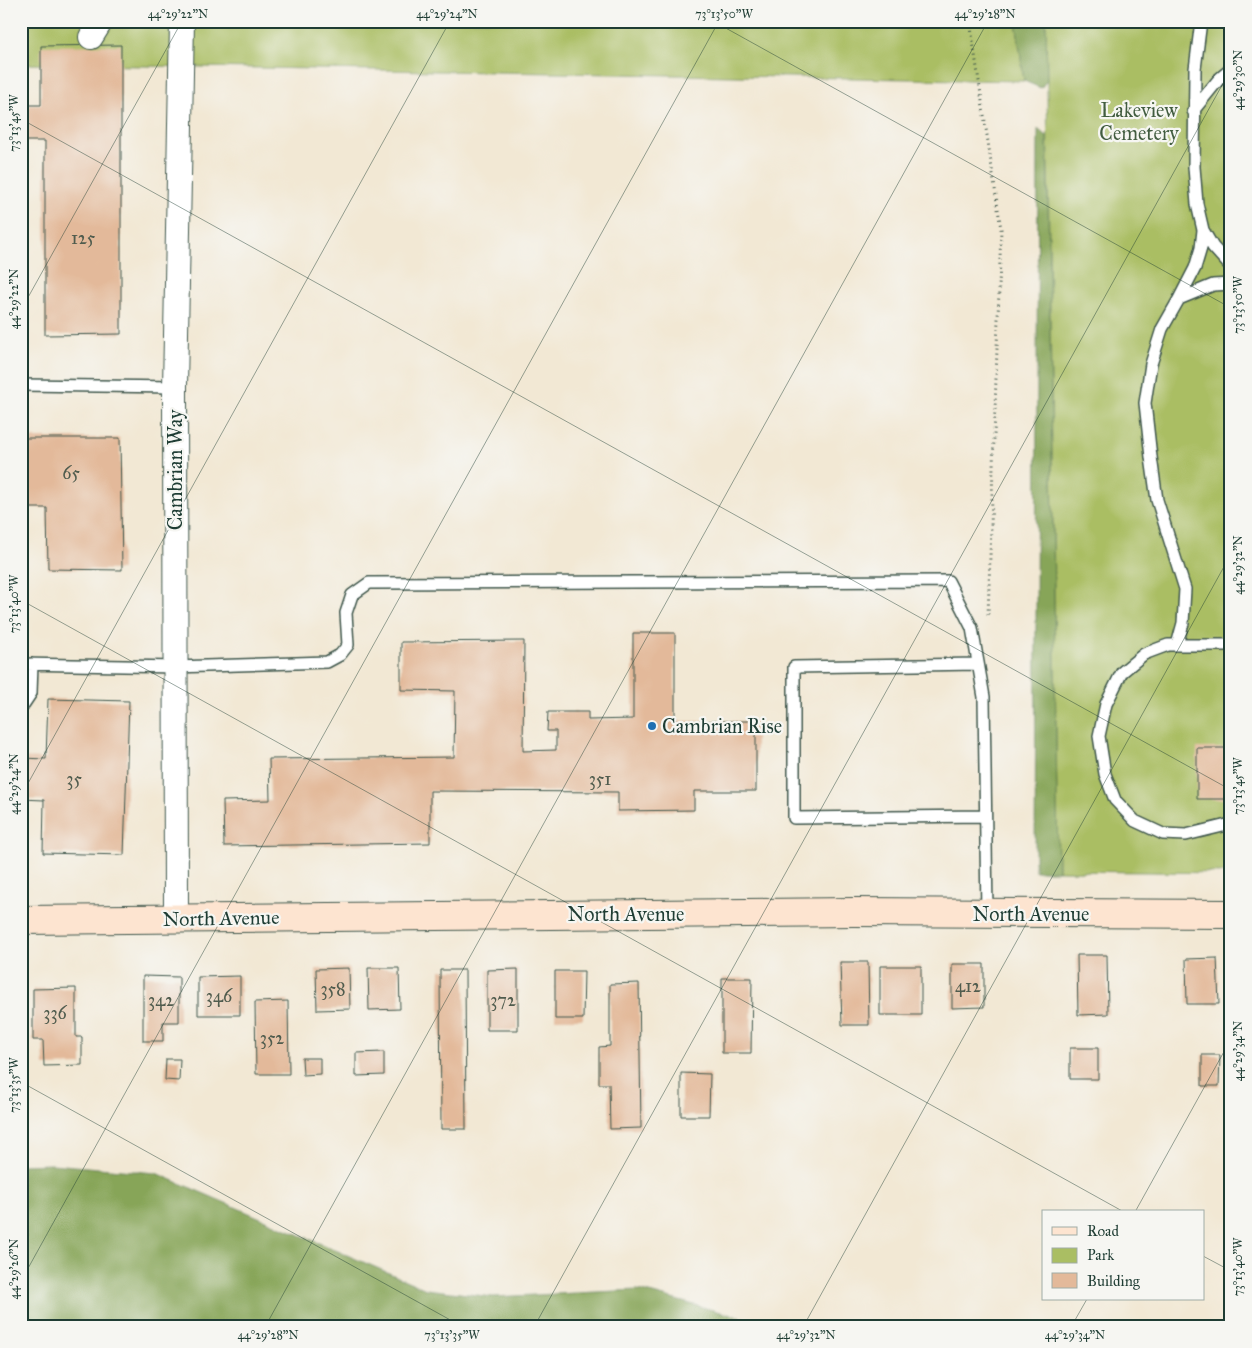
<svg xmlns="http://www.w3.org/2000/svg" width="1252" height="1348" font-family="'IM FELL Great Primer',serif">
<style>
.green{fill:#aabe63;stroke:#647e4c}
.forest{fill:#87a559;stroke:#537146}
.building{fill:#e3b99a}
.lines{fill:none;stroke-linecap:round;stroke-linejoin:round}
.service-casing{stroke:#3f574c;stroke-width:14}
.minor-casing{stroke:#3f574c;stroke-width:26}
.secondary-casing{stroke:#3f574c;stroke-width:30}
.path{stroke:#3f574c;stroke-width:3;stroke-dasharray:1 4;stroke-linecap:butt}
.service{stroke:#fff;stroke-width:11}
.minor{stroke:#fff;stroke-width:24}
.secondary{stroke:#fde4d0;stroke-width:28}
.ticks{fill:none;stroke:#1f3d34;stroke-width:1;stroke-opacity:0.45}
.poi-dot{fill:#1f6fb2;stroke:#f6f6f2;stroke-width:2}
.labels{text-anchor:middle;stroke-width:4.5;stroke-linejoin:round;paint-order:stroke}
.number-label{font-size:18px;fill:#505c4e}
.park-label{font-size:20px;fill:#425d40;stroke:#f6f6f2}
.street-label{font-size:20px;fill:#1f3d34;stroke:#f6f6f2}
.poi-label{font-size:20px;fill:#1f3d34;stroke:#f6f6f2;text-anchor:start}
.neatline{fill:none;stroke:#1f3d34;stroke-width:2}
.ticks-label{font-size:12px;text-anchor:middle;fill:#1f3d34}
</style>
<rect width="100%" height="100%" fill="#f6f6f2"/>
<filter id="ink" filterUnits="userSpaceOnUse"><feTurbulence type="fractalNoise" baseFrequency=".02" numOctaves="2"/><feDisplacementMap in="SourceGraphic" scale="10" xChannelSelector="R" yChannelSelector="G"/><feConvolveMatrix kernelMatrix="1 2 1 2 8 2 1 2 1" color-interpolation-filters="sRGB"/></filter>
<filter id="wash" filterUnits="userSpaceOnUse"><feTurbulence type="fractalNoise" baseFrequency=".0096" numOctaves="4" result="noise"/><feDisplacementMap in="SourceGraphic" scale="20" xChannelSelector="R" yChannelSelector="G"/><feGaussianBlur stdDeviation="1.12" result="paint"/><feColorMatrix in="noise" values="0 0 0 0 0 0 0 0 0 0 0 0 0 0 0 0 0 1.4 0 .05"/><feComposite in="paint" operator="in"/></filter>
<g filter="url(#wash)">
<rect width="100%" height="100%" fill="#f2e8d4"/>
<path class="green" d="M21,21H1016L1024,81L21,64Z
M1046,21H1231V873L1058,871Z"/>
<path class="forest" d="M1016,21H1046L1047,80L1041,88L1024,81Z
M1038,129L1047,137L1058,871H1035Z
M52,1164L156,1173L426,1289L493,1297L638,1290L777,1327H21V1165Z"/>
<g id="blocks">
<path class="building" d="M121,45V334L45,335V141H21V105H41V46Z
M21,438H120L122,570L48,569L47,508H21Z
M633,633H675V721H756V791H694V810L618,811V792L430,791V843L224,846L223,801L270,800L269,759L454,757L455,691L401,690V642L524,641L523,751L556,750V731H547L548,712H588V720L633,719Z
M48,699L129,701L124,855L43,853L44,800L21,799V758L46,759Z
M1197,748H1231V799H1197Z
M1077,955H1107L1108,1014L1078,1015Z
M1217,958L1219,1004H1187L1186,959Z
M840,962H868L869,1025H842Z
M952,964H984V1007L952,1008Z
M880,966H921V1015H880Z
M349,968L350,1009L317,1010L316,969Z
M368,968H399L400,1009L369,1010Z
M518,969V1030H487V970Z
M440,970H465L466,1129H441Z
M555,971H584L583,1019H555Z
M143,976L179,977V1022H163V1041H143Z
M240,976V1015H198V977Z
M722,978H752L751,1053H722Z
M639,983L641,1128L610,1129L609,1084H599V1047L610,1046V984Z
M76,988V1037H82V1065L44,1066L43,1040H33V989Z
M288,1001L289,1074H256L255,1002Z
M1070,1048H1098V1079H1070Z
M384,1052V1075L356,1076V1053Z
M1202,1055H1220L1219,1086H1202Z
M302,1058H320V1074L303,1075Z
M166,1059H180L179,1081L165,1080Z
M681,1073L710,1074L709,1116H681Z"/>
</g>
</g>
<g filter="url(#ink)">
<use href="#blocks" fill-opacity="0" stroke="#3f574c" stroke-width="1"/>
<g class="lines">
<defs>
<path id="service" d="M1193,111L1219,79L1231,69
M1203,230L1213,247L1231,267
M1179,299L1195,268L1201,248L1203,230L1197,204L1194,167L1195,69L1201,21
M21,385L175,387
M1177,645L1183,623L1185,589L1157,500L1151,457L1145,403L1151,364L1162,329L1179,299L1213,285L1231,284
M1231,645H1168L1144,654L1122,672L1106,704L1099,736L1105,774L1115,800L1135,821L1163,834L1186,835L1231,824
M21,664L175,667L327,662L340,655L348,645L346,613L352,595L369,583L948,581L972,628L984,697L987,913
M978,664L794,667V818L985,816
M21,708L31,693L32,664"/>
<path id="minor" d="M91,37L101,21
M176,918L175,387L182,21"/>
<path id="secondary" d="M21,920L854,912L1231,914"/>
</defs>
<use href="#service" class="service-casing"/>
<use href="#minor" class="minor-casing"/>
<use href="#secondary" class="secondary-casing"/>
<path class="path" d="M970,21L1001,229L988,616"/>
<use href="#service" class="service"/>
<use href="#minor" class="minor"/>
<use href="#secondary" class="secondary"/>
</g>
</g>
<path class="ticks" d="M713,21L1231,308M21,119L1231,790M21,310L182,21M21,600L1124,1212M21,796L450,21M21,1082L463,1327M1135,1212L1231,1039M1203,1256L1231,1271M21,1281L719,21M265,1327L988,21M534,1327L1231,69M803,1327L1231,554M1071,1327L1087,1299"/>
<circle class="poi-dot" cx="652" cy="726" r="5"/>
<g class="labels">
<g class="number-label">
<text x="83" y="244">125</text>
<text x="71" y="479">65</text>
<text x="74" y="785">35</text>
<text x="600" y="785">351</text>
<text x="968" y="992">412</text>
<text x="333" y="995">358</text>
<text x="219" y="1002">346</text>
<text x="161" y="1006">342</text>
<text x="503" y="1006">372</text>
<text x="55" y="1019">336</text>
<text x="272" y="1044">352</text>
</g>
<g class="park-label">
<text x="1139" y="117">Lakeview<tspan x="1139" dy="23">Cemetery</tspan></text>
</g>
<g class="street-label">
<text transform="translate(175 470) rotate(-90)" y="7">Cambrian Way</text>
<text x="626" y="921">North Avenue</text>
<text x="1031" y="921">North Avenue</text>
<text transform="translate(221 918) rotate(-1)" y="7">North Avenue</text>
</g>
<g class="poi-label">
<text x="662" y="733">Cambrian Rise</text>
</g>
</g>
<rect width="1252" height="1348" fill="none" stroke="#f6f6f2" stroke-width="55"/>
<rect x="1042" y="1210" width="162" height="90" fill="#f6f6f2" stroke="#a0aca6"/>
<rect x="1052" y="1227" width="25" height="8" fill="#fde4d0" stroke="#a0aca6"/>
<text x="1087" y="1236" font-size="15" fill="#1f3d34">Road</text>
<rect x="1052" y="1248" width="25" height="15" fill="#aabe63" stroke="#a0aca6"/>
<text x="1087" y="1260" font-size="15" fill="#1f3d34">Park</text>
<rect x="1052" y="1273" width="25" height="15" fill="#e3b99a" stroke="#a0aca6"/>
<text x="1087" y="1286" font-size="15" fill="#1f3d34">Building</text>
<rect x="28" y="28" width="1196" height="1292" class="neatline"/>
<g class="ticks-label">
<text x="178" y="18">44°29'22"N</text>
<text x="447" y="18">44°29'24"N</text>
<text x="724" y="18">73°13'50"W</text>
<text x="985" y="18">44°29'28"N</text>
<text transform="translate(1238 80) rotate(-90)" y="4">44°29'30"N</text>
<text transform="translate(14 123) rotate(-90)" y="4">73°13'45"W</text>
<text transform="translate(14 299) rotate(-90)" y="4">44°29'22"N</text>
<text transform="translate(1238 305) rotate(-90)" y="4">73°13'50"W</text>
<text transform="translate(1238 565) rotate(-90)" y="4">44°29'32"N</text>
<text transform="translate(14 604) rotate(-90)" y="4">73°13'40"W</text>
<text transform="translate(14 784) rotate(-90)" y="4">44°29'24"N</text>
<text transform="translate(1238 786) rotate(-90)" y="4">73°13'45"W</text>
<text transform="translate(1238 1051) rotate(-90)" y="4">44°29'34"N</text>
<text transform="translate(14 1085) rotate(-90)" y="4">73°13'35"W</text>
<text transform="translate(1238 1267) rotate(-90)" y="4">73°13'40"W</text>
<text transform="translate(14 1269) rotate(-90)" y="4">44°29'26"N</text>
<text x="268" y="1339">44°29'28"N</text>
<text x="452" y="1339">73°13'35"W</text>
<text x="806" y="1339">44°29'32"N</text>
<text x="1075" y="1339">44°29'34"N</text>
</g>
</svg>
